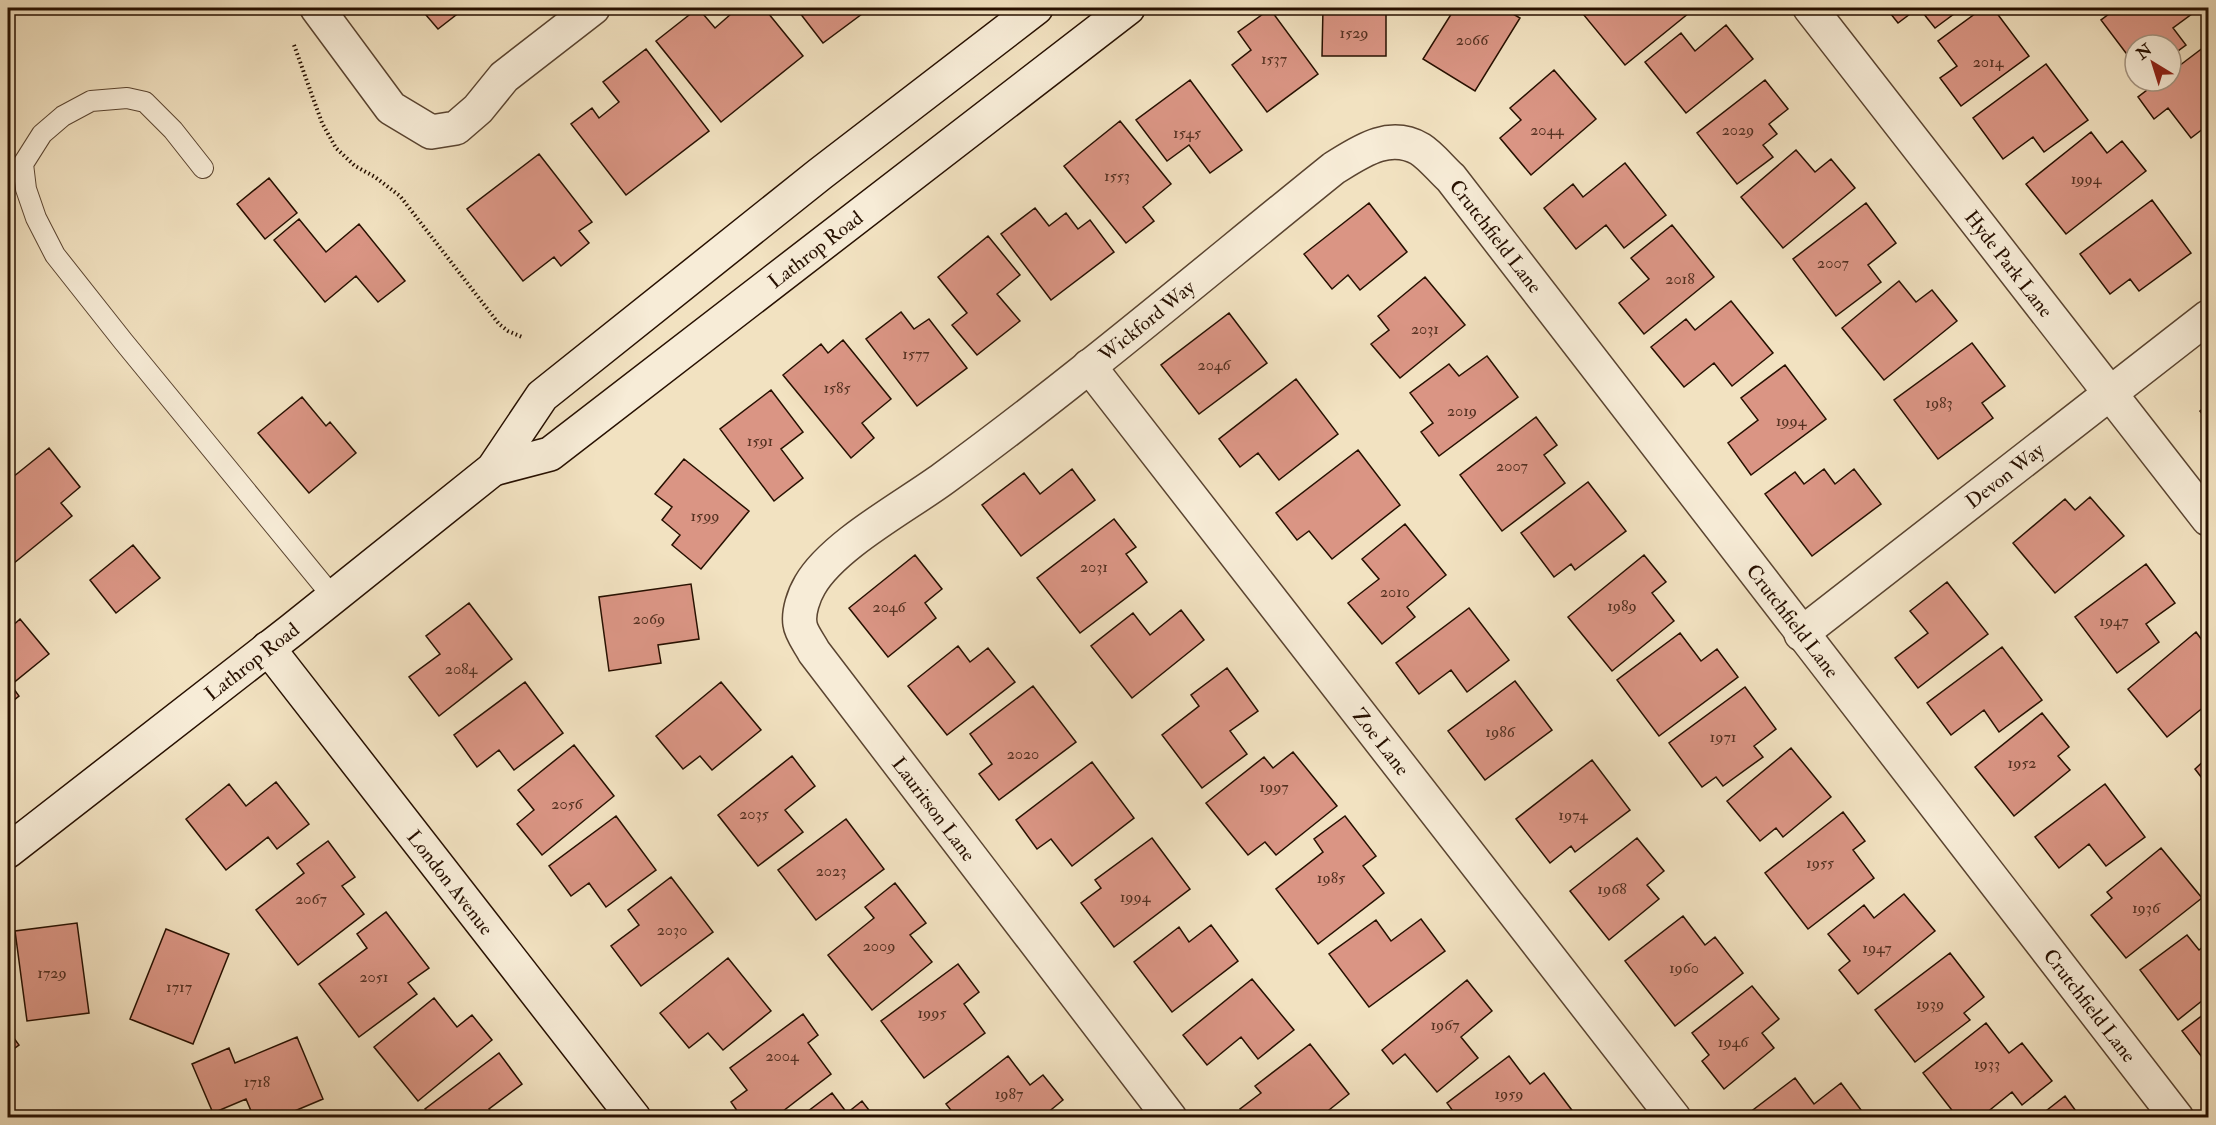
<svg xmlns="http://www.w3.org/2000/svg" width="2216" height="1125" font-family="'IM FELL Double Pica',serif">
<style>
.building{fill:#da9584;stroke:#271000;stroke-width:1.5}
.lines{fill:none;stroke-linecap:round;stroke-linejoin:round}
.lane-casing{stroke:#5a4430;stroke-width:22}
.street-casing{stroke:#5a4430;stroke-width:36}
.secondary-casing{stroke:#271000;stroke-width:36}
.path{stroke:#271000;stroke-width:4;stroke-dasharray:1.5 3;stroke-linecap:butt}
.lane{stroke:#f7ecd7;stroke-width:20}
.street{stroke:#f7ecd7;stroke-width:33}
.secondary{stroke:#f7ecd7;stroke-width:33}
.labels{text-anchor:middle;stroke-width:4.5;stroke-linejoin:round;paint-order:stroke}
.number-label{font-size:16px;fill:#543121}
.street-label{font-size:20px;fill:#271000;stroke:#f7ecd7}
</style>
<rect width="100%" height="100%" fill="#f2e2c1"/>
<filter id="stains"><feTurbulence type="fractalNoise" baseFrequency=".00333" numOctaves="4"/><feColorMatrix values="0 0 0 0 .2 0 0 0 0 .09 0 0 0 0 .02 0 0 0 .5 -.17"/></filter>
<radialGradient id="worn" r=".72"><stop offset=".6" stop-color="#630" stop-opacity="0"/><stop offset="1" stop-color="#630" stop-opacity=".3"/></radialGradient>
<path class="building" d="M420,8H465L438,29Z
M698,8L715,28L731,14L726,8H764L803,56L721,122L656,41Z
M796,8H870L823,43Z
M1323,8H1386V56H1322Z
M1455,8L1468,14L1473,8H1503L1520,18L1475,91L1423,59Z
M1591,8H1684L1689,13L1625,65L1583,14Z
M1886,8H1918L1898,23Z
M1919,8H1962L1935,28Z
M1983,8H1993L2029,56L1961,106L1940,78L1957,66L1938,41Z
M2117,8H2200L2173,28L2186,45L2171,56V45H2135V65L2101,20Z
M1270,9L1318,74L1267,112L1232,65L1251,50L1238,32Z
M1726,25L1753,59L1686,113L1645,62L1681,33L1695,51Z
M2208,44V125L2191,138L2168,108L2154,119L2138,97L2159,81H2171V72Z
M646,49L709,131L626,195L571,124L592,108L599,118L619,102L603,82Z
M2046,64L2088,120L2044,152L2033,137L2003,159L1973,118Z
M1554,70L1596,119L1531,175L1500,138L1521,120L1510,108Z
M1190,80L1242,150L1210,173L1189,145L1167,161L1136,120Z
M1765,80L1788,109L1769,124L1777,134L1763,145L1773,157L1737,184L1697,133Z
M1120,121L1171,184L1143,207L1154,221L1126,243L1064,166Z
M2091,132L2107,153L2122,141L2146,171L2066,234L2026,184Z
M1796,150L1815,172L1831,159L1855,188L1783,248L1741,197Z
M539,154L592,222L579,231L589,243L561,266L554,257L523,281L467,209Z
M1625,163L1666,215L1624,248L1606,225L1576,249L1544,208L1573,184L1583,197Z
M269,178L297,213L265,239L237,204Z
M2152,200L2191,253L2139,291L2130,279L2110,294L2080,254Z
M1369,203L1407,252L1360,290L1348,275L1332,289L1304,254Z
M1866,203L1896,243L1868,265L1881,282L1836,316L1793,259Z
M1035,208L1049,226L1066,213L1078,229L1090,220L1114,252L1051,300L1001,234Z
M299,219L326,252L359,224L405,281L378,302L356,276L325,302L274,240Z
M1672,225L1714,277L1644,334L1619,303L1649,279L1631,258Z
M988,236L1020,275L997,294L1020,321L977,355L952,325L967,313L938,277Z
M1425,277L1465,325L1400,378L1371,344L1389,330L1378,316Z
M1899,281L1916,302L1932,290L1957,321L1884,380L1842,328Z
M1731,301L1773,353L1732,386L1714,363L1684,387L1651,347L1686,319L1695,330Z
M901,312L914,329L929,319L967,368L917,406L866,339Z
M1229,313L1267,363L1199,414L1161,365Z
M843,340L891,399L862,423L874,438L851,458L783,375L821,344L828,353Z
M1972,343L2005,386L1982,403L1993,418L1938,459L1894,400Z
M1487,356L1518,397L1439,456L1421,432L1433,423L1410,393L1449,364L1459,376Z
M1785,365L1826,419L1751,475L1728,443L1758,420L1741,398Z
M1296,379L1338,434L1279,480L1258,453L1240,467L1219,439Z
M771,390L803,432L781,449L803,478L774,501L720,429Z
M302,397L326,426L330,422L356,453L309,493L258,433Z
M2208,404V422L2200,411Z
M1536,417L1557,445L1544,455L1565,483L1502,531L1460,475Z
M49,448L80,487L61,503L72,516L8,568V481Z
M1358,450L1400,505L1332,559L1309,531L1297,540L1276,513Z
M684,459L749,511L701,569L672,545L680,535L662,520L672,507L655,494Z
M1072,469L1095,500L1021,556L982,505L1024,473L1040,494Z
M1824,469L1835,484L1854,469L1881,504L1812,556L1765,494L1795,472L1804,484Z
M1588,482L1626,531L1575,570L1571,564L1554,577L1521,533Z
M2090,497L2124,536L2055,593L2013,543L2065,499L2075,510Z
M1114,519L1136,547L1126,554L1147,582L1080,633L1037,578Z
M1405,524L1446,575L1407,607L1415,617L1382,644L1348,603L1379,579L1362,559Z
M133,545L160,578L116,613L90,580Z
M915,555L942,589L925,603L936,618L888,657L849,608Z
M1644,555L1666,582L1652,593L1674,621L1612,671L1568,617Z
M2146,564L2175,603L2146,624L2159,642L2117,673L2075,617Z
M1947,582L1988,634L1918,688L1895,658L1928,633L1910,611Z
M691,584L699,639L658,645L661,663L609,671L599,597Z
M469,603L512,659L439,716L409,677L440,654L426,636Z
M1469,608L1509,660L1467,692L1451,670L1419,694L1396,663Z
M1181,610L1204,640L1132,698L1091,646L1133,613L1150,635Z
M20,619L49,654L11,685L19,696L8,705V630Z
M2196,632L2208,648V710L2205,706L2167,737L2128,689Z
M1680,633L1701,661L1717,649L1738,677L1659,736L1617,680Z
M958,646L970,662L988,648L1015,682L947,735L908,686Z
M2002,647L2042,700L1999,732L1984,710L1951,735L1927,703Z
M1227,668L1258,711L1230,731L1247,754L1202,788L1162,735L1199,706L1191,695Z
M1515,681L1552,730L1485,780L1448,731Z
M525,682L563,733L514,770L499,750L477,767L454,735Z
M721,682L761,730L712,770L700,756L683,769L656,736Z
M1033,686L1076,742L999,800L979,774L992,764L970,734Z
M1745,687L1776,729L1754,746L1763,757L1723,786L1716,777L1702,787L1669,743Z
M2042,713L2069,747L2058,756L2070,770L2014,816L1975,767Z
M574,745L614,796L542,855L517,824L534,810L518,790Z
M1791,748L1831,797L1783,837L1776,828L1760,841L1727,801Z
M1293,752L1337,806L1276,855L1265,842L1248,855L1206,803L1264,757L1273,768Z
M792,756L815,786L785,810L803,832L758,866L718,815Z
M2208,757V786L2195,769Z
M1592,760L1630,810L1575,852L1571,846L1550,863L1516,819Z
M1092,762L1134,818L1072,866L1051,839L1037,849L1016,820Z
M276,782L309,824L277,849L268,837L226,870L186,819L229,784L246,806Z
M2105,784L2145,837L2106,866L2089,844L2059,868L2035,837Z
M1843,812L1865,841L1853,850L1874,878L1808,929L1765,873Z
M616,816L656,870L606,907L589,883L571,896L549,866Z
M1345,816L1376,856L1363,866L1384,893L1318,944L1276,889L1323,852L1314,839Z
M846,819L884,869L816,920L778,870Z
M1152,838L1190,889L1114,947L1081,903L1101,888L1095,880Z
M1637,838L1664,871L1647,885L1659,899L1609,940L1570,891Z
M328,841L355,877L342,886L364,914L298,965L256,910L304,873L297,864Z
M2161,848L2202,898L2126,958L2091,915L2112,898L2107,892Z
M671,877L713,932L641,986L611,946L639,925L628,910Z
M895,883L926,923L910,935L932,962L872,1010L828,955L874,918L865,907Z
M1904,894L1935,931L1858,994L1839,970L1850,961L1828,934L1864,905L1874,918Z
M386,912L429,968L408,983L417,994L359,1037L319,984L367,948L357,934Z
M1683,916L1705,945L1715,937L1743,973L1675,1026L1625,961Z
M1421,919L1445,951L1369,1007L1329,954L1376,920L1391,941Z
M77,923L89,1013L27,1021L15,931Z
M1211,925L1238,961L1172,1012L1134,962L1179,927L1189,942Z
M166,929L229,954L193,1044L130,1019Z
M2187,935L2199,950L2208,943V996L2178,1020L2140,970Z
M1950,953L1984,997L1964,1013L1970,1020L1915,1062L1875,1010Z
M728,958L771,1011L723,1050L708,1033L689,1048L660,1013Z
M958,964L979,992L964,1004L985,1033L924,1078L881,1021Z
M1252,979L1294,1030L1258,1059L1241,1037L1207,1065L1183,1035Z
M1467,980L1492,1011L1461,1037L1478,1058L1437,1092L1405,1054L1393,1064L1382,1050Z
M1752,986L1779,1019L1762,1033L1774,1048L1724,1089L1702,1061L1709,1055L1692,1033Z
M434,998L457,1027L472,1015L492,1040L418,1101L374,1047Z
M2208,1011V1065L2182,1031Z
M803,1014L818,1035L808,1043L831,1074L774,1118H742L731,1102L747,1090L730,1068Z
M1986,1023L2009,1053L2022,1043L2052,1081L2022,1105L2012,1092L1980,1118H1958L1923,1073Z
M8,1030L19,1045L8,1053Z
M297,1037L323,1099L278,1118H254L246,1099L213,1113L192,1064L229,1048L235,1063Z
M1310,1044L1349,1094L1319,1118H1246L1240,1109L1261,1093L1255,1086Z
M499,1053L522,1084L489,1109L496,1118H431L425,1109Z
M1008,1056L1030,1085L1043,1075L1063,1100L1041,1118H957L946,1104Z
M1509,1056L1530,1084L1544,1073L1574,1113L1568,1118H1458L1447,1103Z
M1795,1078L1814,1104L1841,1083L1867,1118H1746L1745,1116Z
M832,1093L847,1113L862,1101L875,1118H799Z
M2065,1096L2081,1118H2037Z
M1363,1111L1367,1118H1355Z"/>
<g class="lines">
<defs>
<path id="lane" d="M203,168L173,130L145,102L127,98L91,101L63,116L42,134L23,164L26,189L36,218L55,255L123,341L333,597"/>
<g id="street">
<path d="M317,8L391,108L431,132L456,128L478,109L504,77L593,8"/>
<path id="s1" d="M1810,8L2208,519"/>
<path id="s2" d="M1089,366L1674,1118"/>
<path id="s3" d="M1801,634L2208,317"/>
<path id="s4" d="M1170,1118L814,652C810,644 801,633 800,624C798,612 804,595 810,585C833,545 906,506 944,478C1078,380 1205,272 1334,168C1360,152 1389,131 1420,149C1431,156 1441,169 1451,178L2177,1118"/>
</g>
<g id="secondary">
<path id="s5" d="M493,469L550,454L1128,8"/>
<path id="s6" d="M268,648L634,1118"/>
<path id="s7" d="M8,851L292,630L493,469L542,396L820,174L1036,8"/>
</g>
</defs>
<use href="#lane" class="lane-casing"/>
<use href="#street" class="street-casing"/>
<use href="#secondary" class="secondary-casing"/>
<path class="path" d="M294,45L322,123L336,148L355,166L375,177L400,196L499,324L508,331L522,337"/>
<use href="#lane" class="lane"/>
<use href="#street" class="street"/>
<use href="#secondary" class="secondary"/>
</g>
<g class="labels">
<g class="number-label">
<text x="1354" y="38">1529</text>
<text x="1472" y="45">2066</text>
<text x="1274" y="64">1537</text>
<text x="1988" y="67">2014</text>
<text x="1547" y="135">2044</text>
<text x="1738" y="135">2029</text>
<text x="1187" y="138">1545</text>
<text x="1117" y="181">1553</text>
<text x="2086" y="184">1994</text>
<text x="1833" y="268">2007</text>
<text x="1680" y="284">2018</text>
<text x="1425" y="334">2031</text>
<text x="916" y="359">1577</text>
<text x="1214" y="370">2046</text>
<text x="837" y="393">1585</text>
<text x="1939" y="408">1983</text>
<text x="1462" y="416">2019</text>
<text x="1791" y="426">1994</text>
<text x="760" y="446">1591</text>
<text x="1512" y="471">2007</text>
<text x="705" y="521">1599</text>
<text x="1094" y="572">2031</text>
<text x="1395" y="597">2010</text>
<text x="1622" y="611">1989</text>
<text x="889" y="612">2046</text>
<text x="649" y="624">2069</text>
<text x="2114" y="626">1947</text>
<text x="461" y="674">2084</text>
<text x="1500" y="737">1986</text>
<text x="1723" y="742">1971</text>
<text x="1023" y="759">2020</text>
<text x="2022" y="768">1952</text>
<text x="1274" y="792">1997</text>
<text x="567" y="809">2056</text>
<text x="754" y="819">2035</text>
<text x="1573" y="820">1974</text>
<text x="1820" y="868">1955</text>
<text x="831" y="876">2023</text>
<text x="1331" y="883">1985</text>
<text x="1612" y="894">1968</text>
<text x="1135" y="902">1994</text>
<text x="311" y="904">2067</text>
<text x="2146" y="913">1936</text>
<text x="672" y="935">2030</text>
<text x="879" y="951">2009</text>
<text x="1877" y="953">1947</text>
<text x="1684" y="973">1960</text>
<text x="52" y="978">1729</text>
<text x="374" y="982">2051</text>
<text x="179" y="992">1717</text>
<text x="1930" y="1009">1939</text>
<text x="932" y="1018">1995</text>
<text x="1445" y="1030">1967</text>
<text x="1733" y="1047">1946</text>
<text x="782" y="1061">2004</text>
<text x="1987" y="1069">1933</text>
<text x="257" y="1087">1718</text>
<text x="1009" y="1099">1987</text>
<text x="1509" y="1099">1959</text>
</g>
<g class="street-label">
<text dy="7" stroke="none"><textPath href="#s4" startOffset="1539">Crutchfield Lane</textPath></text>
<text dy="7" stroke="none"><textPath href="#s5" startOffset="394">Lathrop Road</textPath></text>
<text dy="7" stroke="none"><textPath href="#s1" startOffset="324">Hyde Park Lane</textPath></text>
<text dy="7" stroke="none"><textPath href="#s4" startOffset="1088">Wickford Way</textPath></text>
<text dy="7" stroke="none"><textPath href="#s3" startOffset="258">Devon Way</textPath></text>
<text dy="7" stroke="none"><textPath href="#s4" startOffset="2025">Crutchfield Lane</textPath></text>
<text dy="7" stroke="none"><textPath href="#s7" startOffset="309">Lathrop Road</textPath></text>
<text dy="7" stroke="none"><textPath href="#s2" startOffset="476">Zoe Lane</textPath></text>
<text transform="translate(934 809) rotate(53)" y="7">Lauritson Lane</text>
<text dy="7" stroke="none"><textPath href="#s6" startOffset="297">London Avenue</textPath></text>
<text dy="7" stroke="none"><textPath href="#s4" startOffset="2511">Crutchfield Lane</textPath></text>
</g>
</g>
<rect width="2216" height="1125" fill="none" stroke="#f2e2c1" stroke-width="30"/>
<rect x="9" y="9" width="2198" height="1107" fill="none" stroke="#271000" stroke-width="3"/>
<rect x="15" y="15" width="2186" height="1095" fill="none" stroke="#271000" stroke-width="1.5"/>
<g transform="translate(2153 63) rotate(322)"><circle r="28" fill="#f7ecd7" stroke="#a49481" stroke-width="1.5"/>
<path d="M0-4.5L10 22L0 15L-10 22Z" fill="#8f2418"/>
<text y="-9" font-size="16" font-weight="bold" text-anchor="middle" fill="#271000">N</text>
</g>
<rect width="100%" height="100%" filter="url(#stains)"/>
<rect width="100%" height="100%" fill="url(#worn)"/>
</svg>
